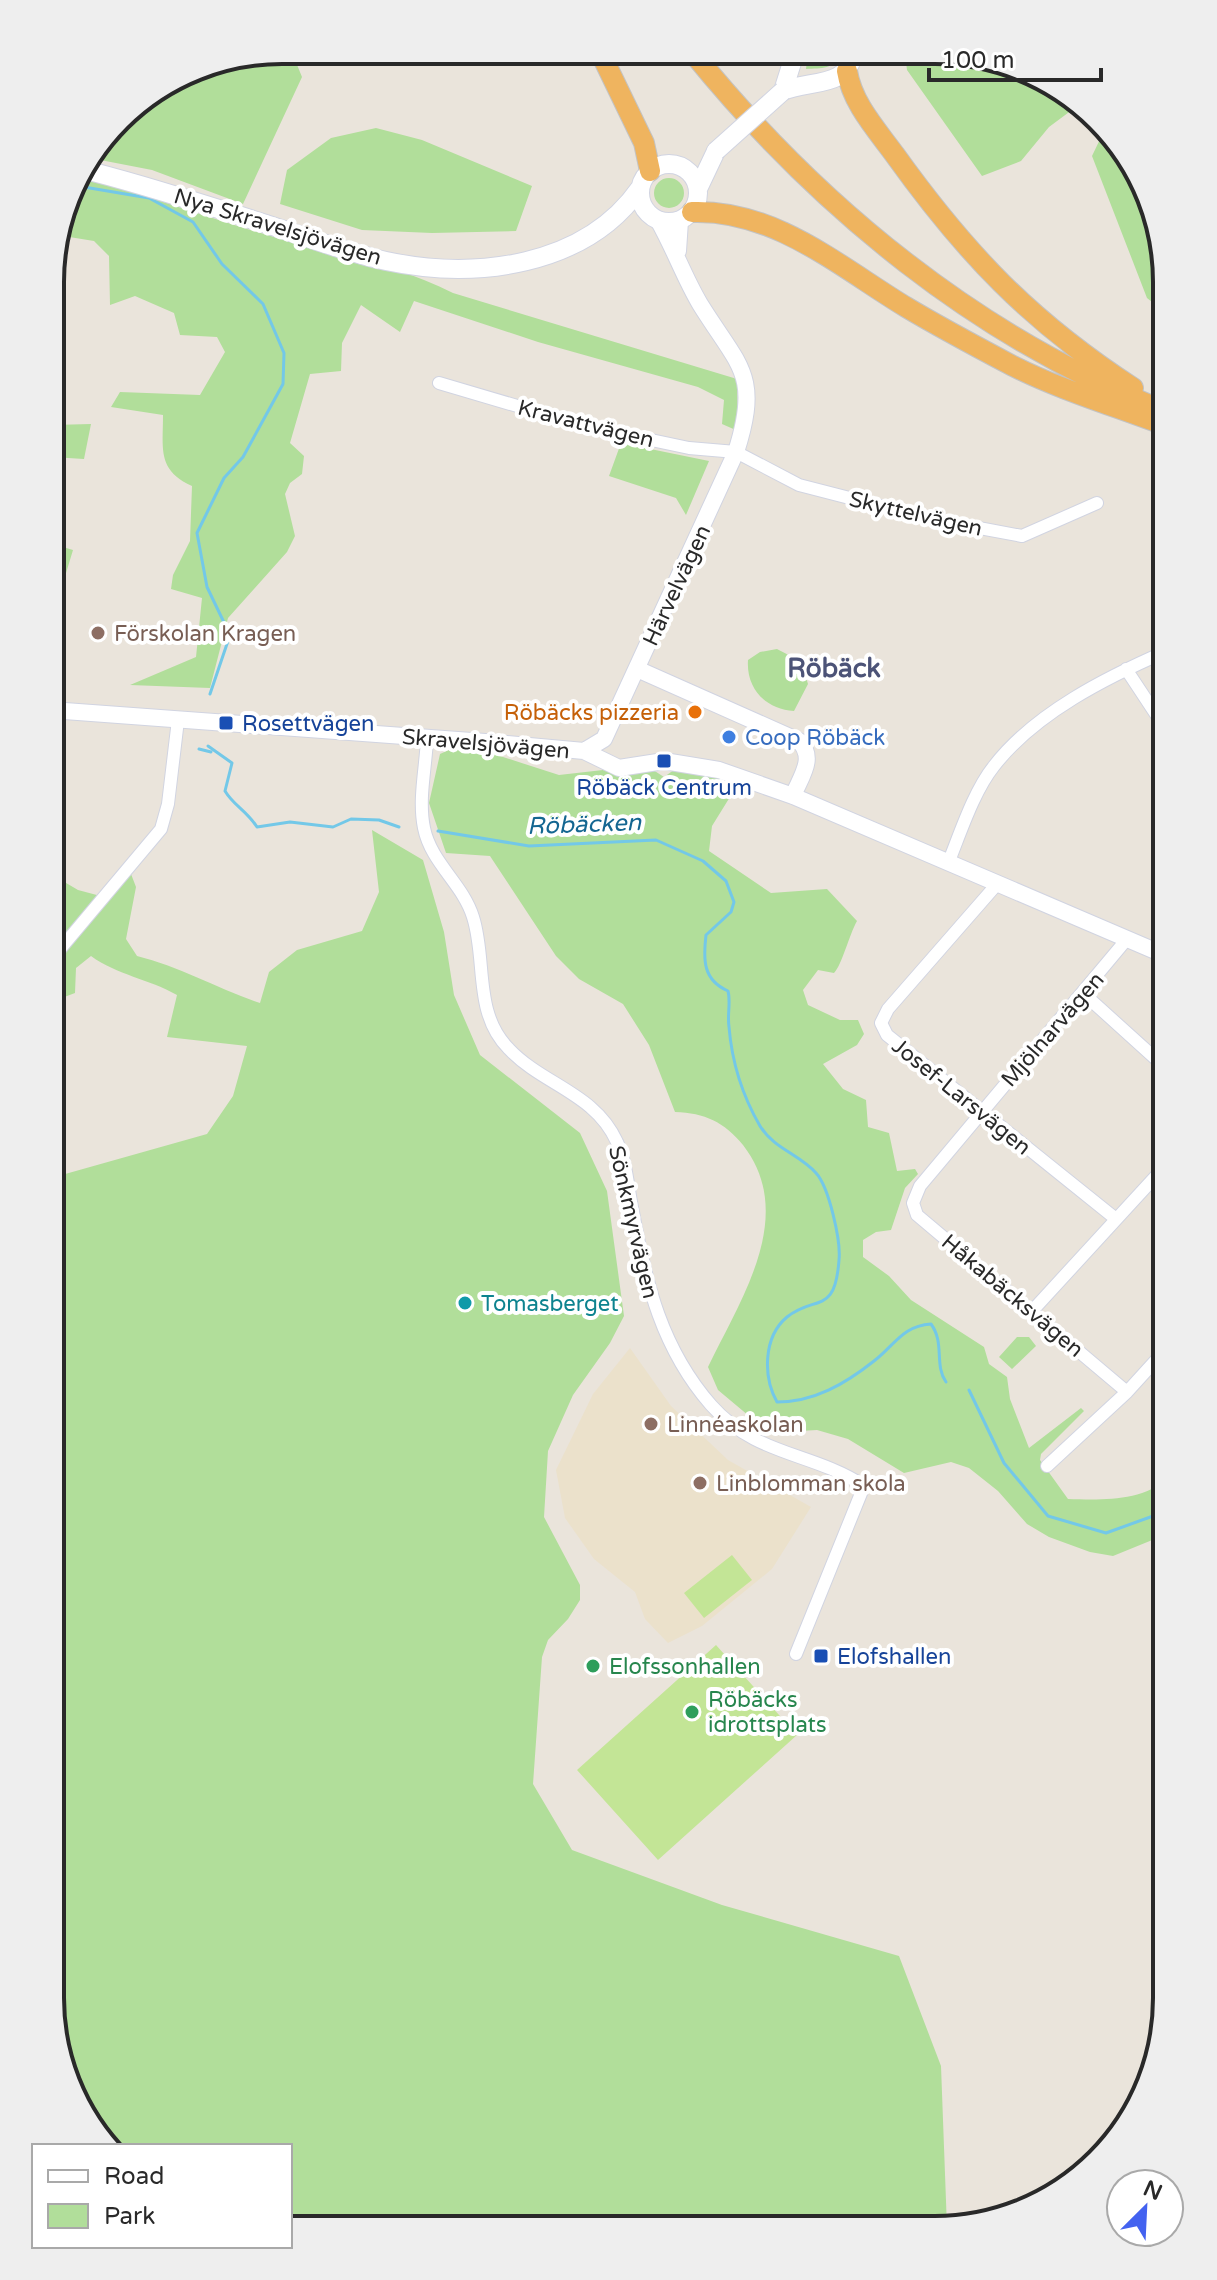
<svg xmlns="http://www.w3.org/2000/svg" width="1217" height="2280" font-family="'Varela Round',sans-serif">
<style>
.education{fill:#ebe1cb}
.green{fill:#b1de9a}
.pitch{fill:#c3e596}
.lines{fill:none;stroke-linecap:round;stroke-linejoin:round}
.stream{stroke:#73c8e8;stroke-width:3}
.minor-casing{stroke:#d1d4e1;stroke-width:14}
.tertiary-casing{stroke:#d1d4e1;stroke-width:18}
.secondary-casing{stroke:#d1d4e1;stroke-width:20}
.trunk-casing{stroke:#c3c3c3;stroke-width:22}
.minor{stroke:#fff;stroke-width:12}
.tertiary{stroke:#fff;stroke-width:16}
.secondary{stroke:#fff;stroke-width:18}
.trunk{stroke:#efb45f;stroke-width:20}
.secondary-bridge-casing{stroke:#d1d4e1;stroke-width:20;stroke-linecap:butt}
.secondary-bridge{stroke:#fff;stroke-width:18}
.education-dot{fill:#8d6e63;stroke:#fff;stroke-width:3}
.food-dot{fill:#e8710a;stroke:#fff;stroke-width:3}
.transit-dot{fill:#1a4fb4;stroke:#fff;stroke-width:3}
.shop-dot{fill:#3f7fe0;stroke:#fff;stroke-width:3}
.culture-dot{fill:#0f9aa8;stroke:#fff;stroke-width:3}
.leisure-dot{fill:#2e9e5b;stroke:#fff;stroke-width:3}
.labels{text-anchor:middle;stroke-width:8;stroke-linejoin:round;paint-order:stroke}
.street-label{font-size:22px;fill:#292929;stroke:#fff}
.education-label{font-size:22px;fill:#785e54;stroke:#fff;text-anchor:start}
.food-label{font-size:22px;fill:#c56008;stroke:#fff;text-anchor:end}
.transit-label{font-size:22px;fill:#164399;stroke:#fff;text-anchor:start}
.shop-label{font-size:22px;fill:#366cbe;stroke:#fff;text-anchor:start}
.culture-label{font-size:22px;fill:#0d838f;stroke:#fff;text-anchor:start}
.leisure-label{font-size:22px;fill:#27864d;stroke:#fff;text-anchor:start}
.water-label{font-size:24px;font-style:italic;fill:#146691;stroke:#fff}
.quarter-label{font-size:26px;font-weight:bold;fill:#4c5377;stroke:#fff}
.rim{fill:none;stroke:#292929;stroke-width:4}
</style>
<rect width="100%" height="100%" fill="#eae4db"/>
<path class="education" d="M630,1348L671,1406L728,1460L811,1507L772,1569L702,1626L668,1643L645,1619L635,1592L594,1559L565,1518L556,1470L593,1394Z"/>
<path class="green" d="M282,50H291L302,77L243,204L152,170L90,158L129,108L194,67Z
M808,53H839C835,70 821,68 806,69Z
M905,54H980L1080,104L1049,127L1021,161L982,176L907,70Z
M376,128L422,140L532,186L516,231L432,233L362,230L280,204L287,170L331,138Z
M1104,131L1155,208L1167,282V314L1147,298L1092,156Z
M76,176C150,195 221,223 295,243C350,258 402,267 453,293L737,379L738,431L722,424L724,400L698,387L538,342L414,301L400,332L361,305L342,343L341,371L310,374L290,443L304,456L302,474L290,483L285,494L295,536L287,552L228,618L210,688L130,685L196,657L202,598L171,589L173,575L190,541L192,486C157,470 163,449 163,415L111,407L120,392L200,395L225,352L217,337L180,335L174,313L135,296L110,305L109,256L94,241L57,235Z
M654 193a15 15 0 1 1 30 0a15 15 0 1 1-30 0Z
M91,424L84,459L52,457V425Z
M621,443L709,461L686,515L676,498L609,476Z
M63,547L73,550L63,583L52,571V556Z
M777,649C795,658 803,664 808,684L794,711C766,709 746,689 748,660L760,652Z
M475,748L559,775L603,770L618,774L650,768L664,777L678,767L716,773L738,784L712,826L709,851L771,893L827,889L857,921C849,935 842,965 834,973L818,970L803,990L808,1005L840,1020H858L864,1034L857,1045L823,1064L843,1089L866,1100L868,1127L889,1133L897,1171L915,1169L918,1174L905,1188L891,1230L876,1232L863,1240V1257L889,1276L911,1300L984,1347L989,1364L1007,1377L1010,1399L1029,1448L1081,1408L1084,1411L1041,1454L1040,1460L1068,1499C1099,1500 1143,1502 1167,1478V1534L1113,1556L1090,1552L1049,1537L1027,1524L998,1491L969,1468L951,1462L904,1473L848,1439L817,1430L783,1432L749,1416L718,1390L708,1367C740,1300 798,1216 743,1145C724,1122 705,1113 675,1112L649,1045L623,1004L579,979L556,956L490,856L446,853L429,803L440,754L451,749Z
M372,830L423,860L444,932L454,995L480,1055L580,1133L607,1191L624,1316L610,1343L573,1395L548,1451L544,1517L580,1585V1600L568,1619L548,1640L542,1657L533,1784L572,1850L722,1905L899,1956L941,2066L947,2228H290V2146H111L62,2072L50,1998L51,1178L207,1134L233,1096L247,1046L167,1037L177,995C149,979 117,975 91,956L76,968L75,993L51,1002V880L56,877L78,890L108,898L131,874L136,887L126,939L137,956C179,966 218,989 260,1003L269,972L297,950L362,931L379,892Z
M1017,1337H1029L1036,1346L1012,1369L999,1357Z"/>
<path class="pitch" d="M732,1555L752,1580L704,1618L684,1593Z
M716,1645L797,1735L658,1860L577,1770Z"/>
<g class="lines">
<path class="stream" d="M72,185L149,198L193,222L222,264L263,304L284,353L283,384L243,457L224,478L197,533L207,587L230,635L210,694
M208,746L232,763L225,791C234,806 246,810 257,827L290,822L333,827L351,819L379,820L399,827
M199,749L211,752
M438,831L529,846L656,840L703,861L726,881L734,902L731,912L706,935C703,960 703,980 728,991C731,1002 727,1015 729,1027C732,1063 742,1095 760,1126C774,1149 799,1154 816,1173C829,1187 841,1241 839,1260C835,1316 816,1294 787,1317C763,1337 763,1377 777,1402C814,1402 845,1384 874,1361C895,1345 902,1326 931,1324C945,1343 934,1365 946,1382
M969,1390L1004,1463L1048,1516L1106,1533L1167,1511"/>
<defs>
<path id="minor" d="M439,383L585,426L689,448L736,452L799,485L931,519L1022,536L1097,503
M52,623V621
M1126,669L1167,731
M427,738C426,767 418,799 424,828C431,863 463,884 473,917C487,961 473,1013 509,1049C543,1085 595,1093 617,1142C627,1163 628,1190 633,1212C646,1284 662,1349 711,1405C757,1457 810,1451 864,1486L796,1654
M949,861C961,831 974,791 994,766C1035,713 1107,677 1167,651
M998,883L888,1009L881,1023L887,1035L1116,1219
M51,960L161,829L168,804L178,720
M1084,994L1167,1069
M1033,1310L1167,1164
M1127,1392L917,1215L913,1203L920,1186L1127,939
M1047,1466L1127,1392L1167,1348"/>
<path id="tertiary" d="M678,251L680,221
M637,669L799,741C816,758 801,776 793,796
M51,710L485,742L584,751L619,768L664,761L719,770L793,796L1167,956
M584,751L604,739L736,452C761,374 739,367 700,304C684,277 674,248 658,220"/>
<path id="secondary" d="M783,91C809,80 848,88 853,54
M783,91L795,53
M640 193a29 29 0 1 1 58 0a29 29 0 1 1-58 0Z
M81,169C143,184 202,204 263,223C304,236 344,252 386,261C475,280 585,267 640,188
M698,189L716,151"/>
<path id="trunk" d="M600,52L644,143L650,171
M693,53C819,208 979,339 1167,412
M847,71C852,103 876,129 895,155C966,254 1030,321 1133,388
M692,212C774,209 840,267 906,307C941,328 977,347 1013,366C1063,391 1115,406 1167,426"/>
</defs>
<use href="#minor" class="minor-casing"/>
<use href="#tertiary" class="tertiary-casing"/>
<use href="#secondary" class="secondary-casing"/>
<use href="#trunk" class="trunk-casing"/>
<use href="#minor" class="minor"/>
<use href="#tertiary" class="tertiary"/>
<use href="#secondary" class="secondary"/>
<use href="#trunk" class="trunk"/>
<defs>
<path id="secondary-bridge" d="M716,151L783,91"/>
</defs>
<use href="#secondary-bridge" class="secondary-bridge-casing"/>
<use href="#secondary-bridge" class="secondary-bridge"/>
</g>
<g class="education-dot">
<circle cx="98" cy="633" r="8"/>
<circle cx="651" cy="1424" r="8"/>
<circle cx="700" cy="1483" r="8"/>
</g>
<circle class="food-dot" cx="695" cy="712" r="8"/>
<g class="transit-dot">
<rect x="218" y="715" width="16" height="16" rx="4"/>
<rect x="656" y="753" width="16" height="16" rx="4"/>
<rect x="813" y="1648" width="16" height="16" rx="4"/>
</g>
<circle class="shop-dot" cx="729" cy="737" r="8"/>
<circle class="culture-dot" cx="465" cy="1303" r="8"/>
<g class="leisure-dot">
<circle cx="593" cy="1666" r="8"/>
<circle cx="692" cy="1712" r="8"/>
</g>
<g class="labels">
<g class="street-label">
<text transform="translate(278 226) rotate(17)" y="8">Nya Skravelsjövägen</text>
<text transform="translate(586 423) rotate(14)" y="8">Kravattvägen</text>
<text transform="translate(916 513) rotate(13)" y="8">Skyttelvägen</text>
<text transform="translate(676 585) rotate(-65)" y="8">Härvelvägen</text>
<text transform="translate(486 743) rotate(5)" y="8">Skravelsjövägen</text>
<text transform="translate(1052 1029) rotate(-49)" y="8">Mjölnarvägen</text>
<text transform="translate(962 1096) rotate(39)" y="8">Josef-Larsvägen</text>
<text transform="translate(634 1222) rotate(77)" y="8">Sönkmyrvägen</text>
<text transform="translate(1013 1295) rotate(40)" y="8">Håkabäcksvägen</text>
</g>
<g class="education-label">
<text x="114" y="641">Förskolan Kragen</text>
<text x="667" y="1432">Linnéaskolan</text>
<text x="716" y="1491">Linblomman skola</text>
</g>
<g class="food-label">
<text x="679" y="720">Röbäcks pizzeria</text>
</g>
<g class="transit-label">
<text x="242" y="731">Rosettvägen</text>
<text x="664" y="795" text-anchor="middle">Röbäck Centrum</text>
<text x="837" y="1664">Elofshallen</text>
</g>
<g class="shop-label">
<text x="745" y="745">Coop Röbäck</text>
</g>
<g class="culture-label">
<text x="481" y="1311">Tomasberget</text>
</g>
<g class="leisure-label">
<text x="609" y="1674">Elofssonhallen</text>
<text x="708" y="1707">Röbäcks<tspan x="708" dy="25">idrottsplats</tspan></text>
</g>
<g class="water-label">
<text transform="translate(584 824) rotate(-2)" y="8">Röbäcken</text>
</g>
<g class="quarter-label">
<text x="834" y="677">Röbäck</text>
</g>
</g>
<path d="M0 0H1217V2280H0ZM282 64H935A218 218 0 0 1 1153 282V1998A218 218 0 0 1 935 2216H282A218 218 0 0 1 64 1998V282A218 218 0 0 1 282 64Z" fill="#eee" fill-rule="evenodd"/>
<path class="rim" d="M282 64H935A218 218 0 0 1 1153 282V1998A218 218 0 0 1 935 2216H282A218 218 0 0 1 64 1998V282A218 218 0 0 1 282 64Z"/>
<rect x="32" y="2144" width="260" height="104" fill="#ffffff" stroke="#a9a9a9" stroke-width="2"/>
<rect x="48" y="2170" width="40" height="12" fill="#ffffff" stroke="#a9a9a9" stroke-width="2"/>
<text x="104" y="2184" font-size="24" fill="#292929">Road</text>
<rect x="48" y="2204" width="40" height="24" fill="#b1de9a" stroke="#a9a9a9" stroke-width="2"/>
<text x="104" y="2224" font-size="24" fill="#292929">Park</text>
<g transform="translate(1145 2208) rotate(24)"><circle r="38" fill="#ffffff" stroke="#a9a9a9" stroke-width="2"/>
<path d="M0-6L14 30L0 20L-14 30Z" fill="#4362f0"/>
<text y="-12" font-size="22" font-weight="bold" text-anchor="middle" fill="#292929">N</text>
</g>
<path d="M929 68v12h172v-12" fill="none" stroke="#292929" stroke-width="4"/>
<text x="941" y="68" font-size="24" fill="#292929" stroke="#ffffff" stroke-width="6" paint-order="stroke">100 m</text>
</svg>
